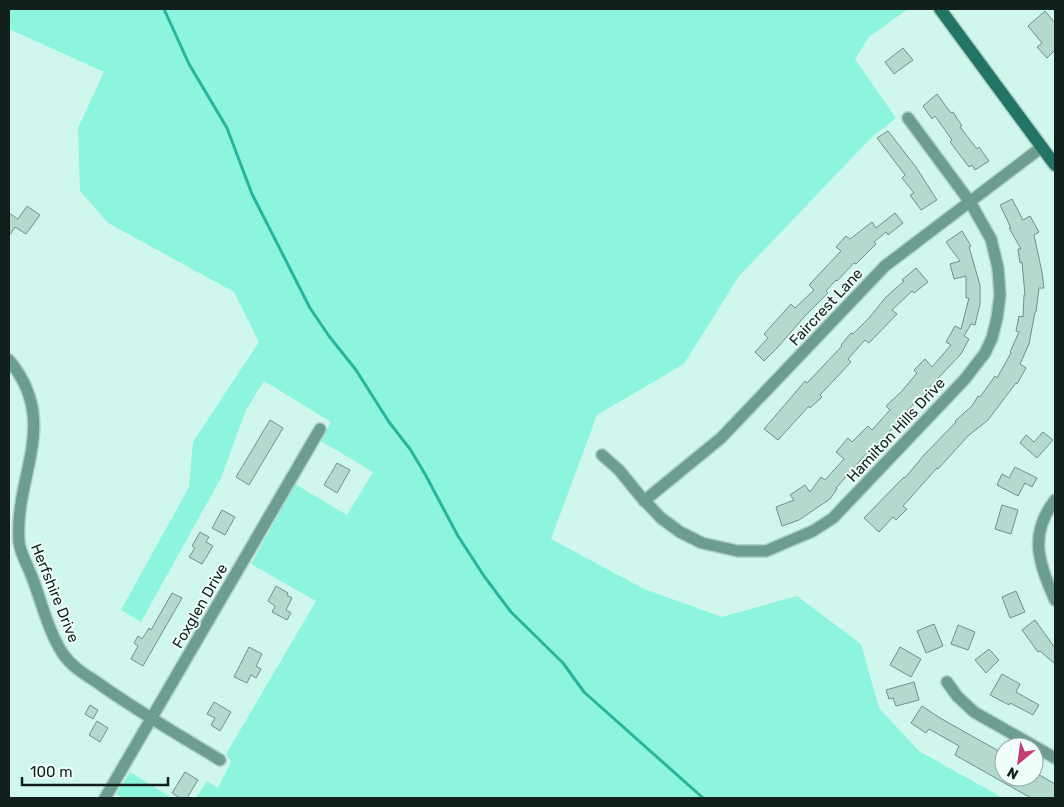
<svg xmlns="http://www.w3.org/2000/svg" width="1064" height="807" font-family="Rubik,sans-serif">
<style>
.green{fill:#8df4dd}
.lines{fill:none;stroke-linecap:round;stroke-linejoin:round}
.stream{stroke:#27b59d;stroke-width:3}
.building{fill:#b4dad0;stroke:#6e9289}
.street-casing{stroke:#aed0c7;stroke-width:14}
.secondary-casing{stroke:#aed0c7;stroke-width:15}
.street{stroke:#6d9c91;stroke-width:11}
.secondary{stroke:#227465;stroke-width:12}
.labels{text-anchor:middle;stroke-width:4;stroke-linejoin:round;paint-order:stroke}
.street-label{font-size:15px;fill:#11201c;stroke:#effefa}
</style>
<rect width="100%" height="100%" fill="#d0f7ed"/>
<path class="green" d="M9,9H908L869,37L855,59L896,118L872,137L739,276L684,364L597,415L551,539L644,589L722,617L797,596L861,644L879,708L919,751L1003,798H196L207,781L218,788L231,762L226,754L316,601L251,564L295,484L347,515L373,472L321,441L331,422L264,381L246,410L221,478L141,622L121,610L189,487L193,442L259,342L234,292L108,223L80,191L78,128L104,72L9,29Z
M130,772L172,798H123L116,794Z"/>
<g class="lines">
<path class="stream" d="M164,9L189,64L227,128L252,194L310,308L329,336L356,370L389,422L410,449L425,474L458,536L484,576L511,612L563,663L584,692L703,798"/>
</g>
<path class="building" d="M1045,11L1055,23V50L1047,58L1037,47L1042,43L1028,26Z
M903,48L913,60L894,74L885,62Z
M937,94L951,113L953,112L962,126L960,127L977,149L979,147L989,161L975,170L972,165L969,167L950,142L952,140L935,116L932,119L923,106Z
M888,131L916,167L937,200L921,210L910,195L914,193L902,178L905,175L877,138Z
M1012,199L1023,220L1030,216L1039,232L1034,235L1042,272L1044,288H1039L1036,312H1035L1029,344L1020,364L1026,368L1017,384L1016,383L988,420L968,436L938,469L937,468L903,506L907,509L896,520L893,517L879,532L864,518L904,477L905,478L924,455L956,422L955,421L972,406L978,396L980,397L995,376L997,378L1011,353L1010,352L1019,332L1016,331L1019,316L1023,317L1024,295H1025L1022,262L1020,263L1018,249H1021L1009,228H1011L1000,205Z
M27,206L40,215L26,234L15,227L9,236V213L18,219Z
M895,213L903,223L888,235L886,232L874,242L876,244L856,264L854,263L837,281L836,280L826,291L828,293L805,316L778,347L764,361L755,352L768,338L764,334L791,304L795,308L814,290L809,285L841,251L836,247L846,236L850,239L872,222L876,228Z
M962,231L971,246L969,247L980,285V304L975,325L971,324L964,336L969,339L961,354L911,407L895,422L897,424L869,453L868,452L836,488L837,489L830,499L799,520L782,526L776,507L794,500L790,495L805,485L810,492L821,477L825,480L844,459L836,452L848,438L852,442L868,426L872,430L890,410L886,406L902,391L917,373L914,370L925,359L932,367L951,345L946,342L955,326L961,329L969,298H966V276L954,279L950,264L960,261L946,242Z
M916,268L928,282L914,293L912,291L892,310L897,314L869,343L865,340L848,359L851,362L820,395L822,397L810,408L809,406L778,440L764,429L800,387L805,381L807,383L842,346L841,345L851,333L853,334L869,318L886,297L904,281L902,280Z
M270,420L283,428L249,485L236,477Z
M1043,432L1053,440L1037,458L1020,443L1026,435L1034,442Z
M337,463L350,470L337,493L324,485Z
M1015,467L1037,478L1032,487L1025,483L1018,496L997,485L1002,474L1009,478Z
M1002,505L1018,510L1011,534L995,529Z
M222,510L235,517L225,535L212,528Z
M200,532L209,537L206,542L213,546L202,564L189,557L195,548L192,546Z
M276,586L288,593L287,595L292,598L286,610L291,613L287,620L272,612L275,606L268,601Z
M1016,591L1025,612L1010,618L1002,597Z
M172,593L182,598L143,666L131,659L138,646L134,643L138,636L142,639L149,628L151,630Z
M1035,620L1055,648V664L1040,651L1038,652L1022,630Z
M934,624L943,646L926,653L917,631Z
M958,625L975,632L968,650L951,644Z
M249,647L262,654L256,666L261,669L256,678L251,675L247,683L234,677Z
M900,647L921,659L911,677L890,665Z
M989,649L999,660L986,673L975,660Z
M1002,674L1020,684L1016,692L1039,705L1033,715L1010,703L1009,705L990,695Z
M914,682L919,700L896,706L893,698L889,699L886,690Z
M214,702L231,712L220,731L211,725L215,718L207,714Z
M90,705L98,710L93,719L85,714Z
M922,706L940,718L1004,754V777H1034L1036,773L1055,784V798H1031L955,755L959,746L929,729L926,733L911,723Z
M97,721L108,728L100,742L89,735Z
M185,772L198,780L187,798H180L172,793Z"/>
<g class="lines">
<defs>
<path id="street" d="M9,360C61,423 14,475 19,542C20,553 28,566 32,577C42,603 48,631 63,654C72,667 86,675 98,683C137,711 179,735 220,760
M602,455L619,470L641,497L661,518L680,532L702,543L738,551H766L813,531L833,518L965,379L985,353L992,338L997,318L1000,295L998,268L991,239L970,202L908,118
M1055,500C1028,535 1039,563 1055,600
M644,501L721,438L885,266L1042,147
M947,682L957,696L974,712L1055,758
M105,798L320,429"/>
<path id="secondary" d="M940,9L1055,165"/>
</defs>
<use href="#street" class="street-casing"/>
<use href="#secondary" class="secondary-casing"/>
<use href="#street" class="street"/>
<use href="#secondary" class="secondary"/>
</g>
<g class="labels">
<g class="street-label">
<text transform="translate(826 307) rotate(-47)" y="5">Faircrest Lane</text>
<text transform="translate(896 430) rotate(-47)" y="5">Hamilton Hills Drive</text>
<text transform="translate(55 593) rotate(68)" y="5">Herfshire Drive</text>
<text transform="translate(200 606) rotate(-60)" y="5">Foxglen Drive</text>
</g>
</g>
<rect width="1064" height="807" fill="none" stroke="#11201c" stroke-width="20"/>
<g transform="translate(1019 762) rotate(209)"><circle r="24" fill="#effefa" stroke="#96a5a1"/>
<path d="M0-4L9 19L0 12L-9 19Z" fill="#c43b77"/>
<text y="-8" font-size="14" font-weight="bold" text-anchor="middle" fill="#11201c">N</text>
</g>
<path d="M22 777v8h146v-8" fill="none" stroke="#11201c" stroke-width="2.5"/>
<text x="30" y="777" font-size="15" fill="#11201c" stroke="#effefa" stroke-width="4" paint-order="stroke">100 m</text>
</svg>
